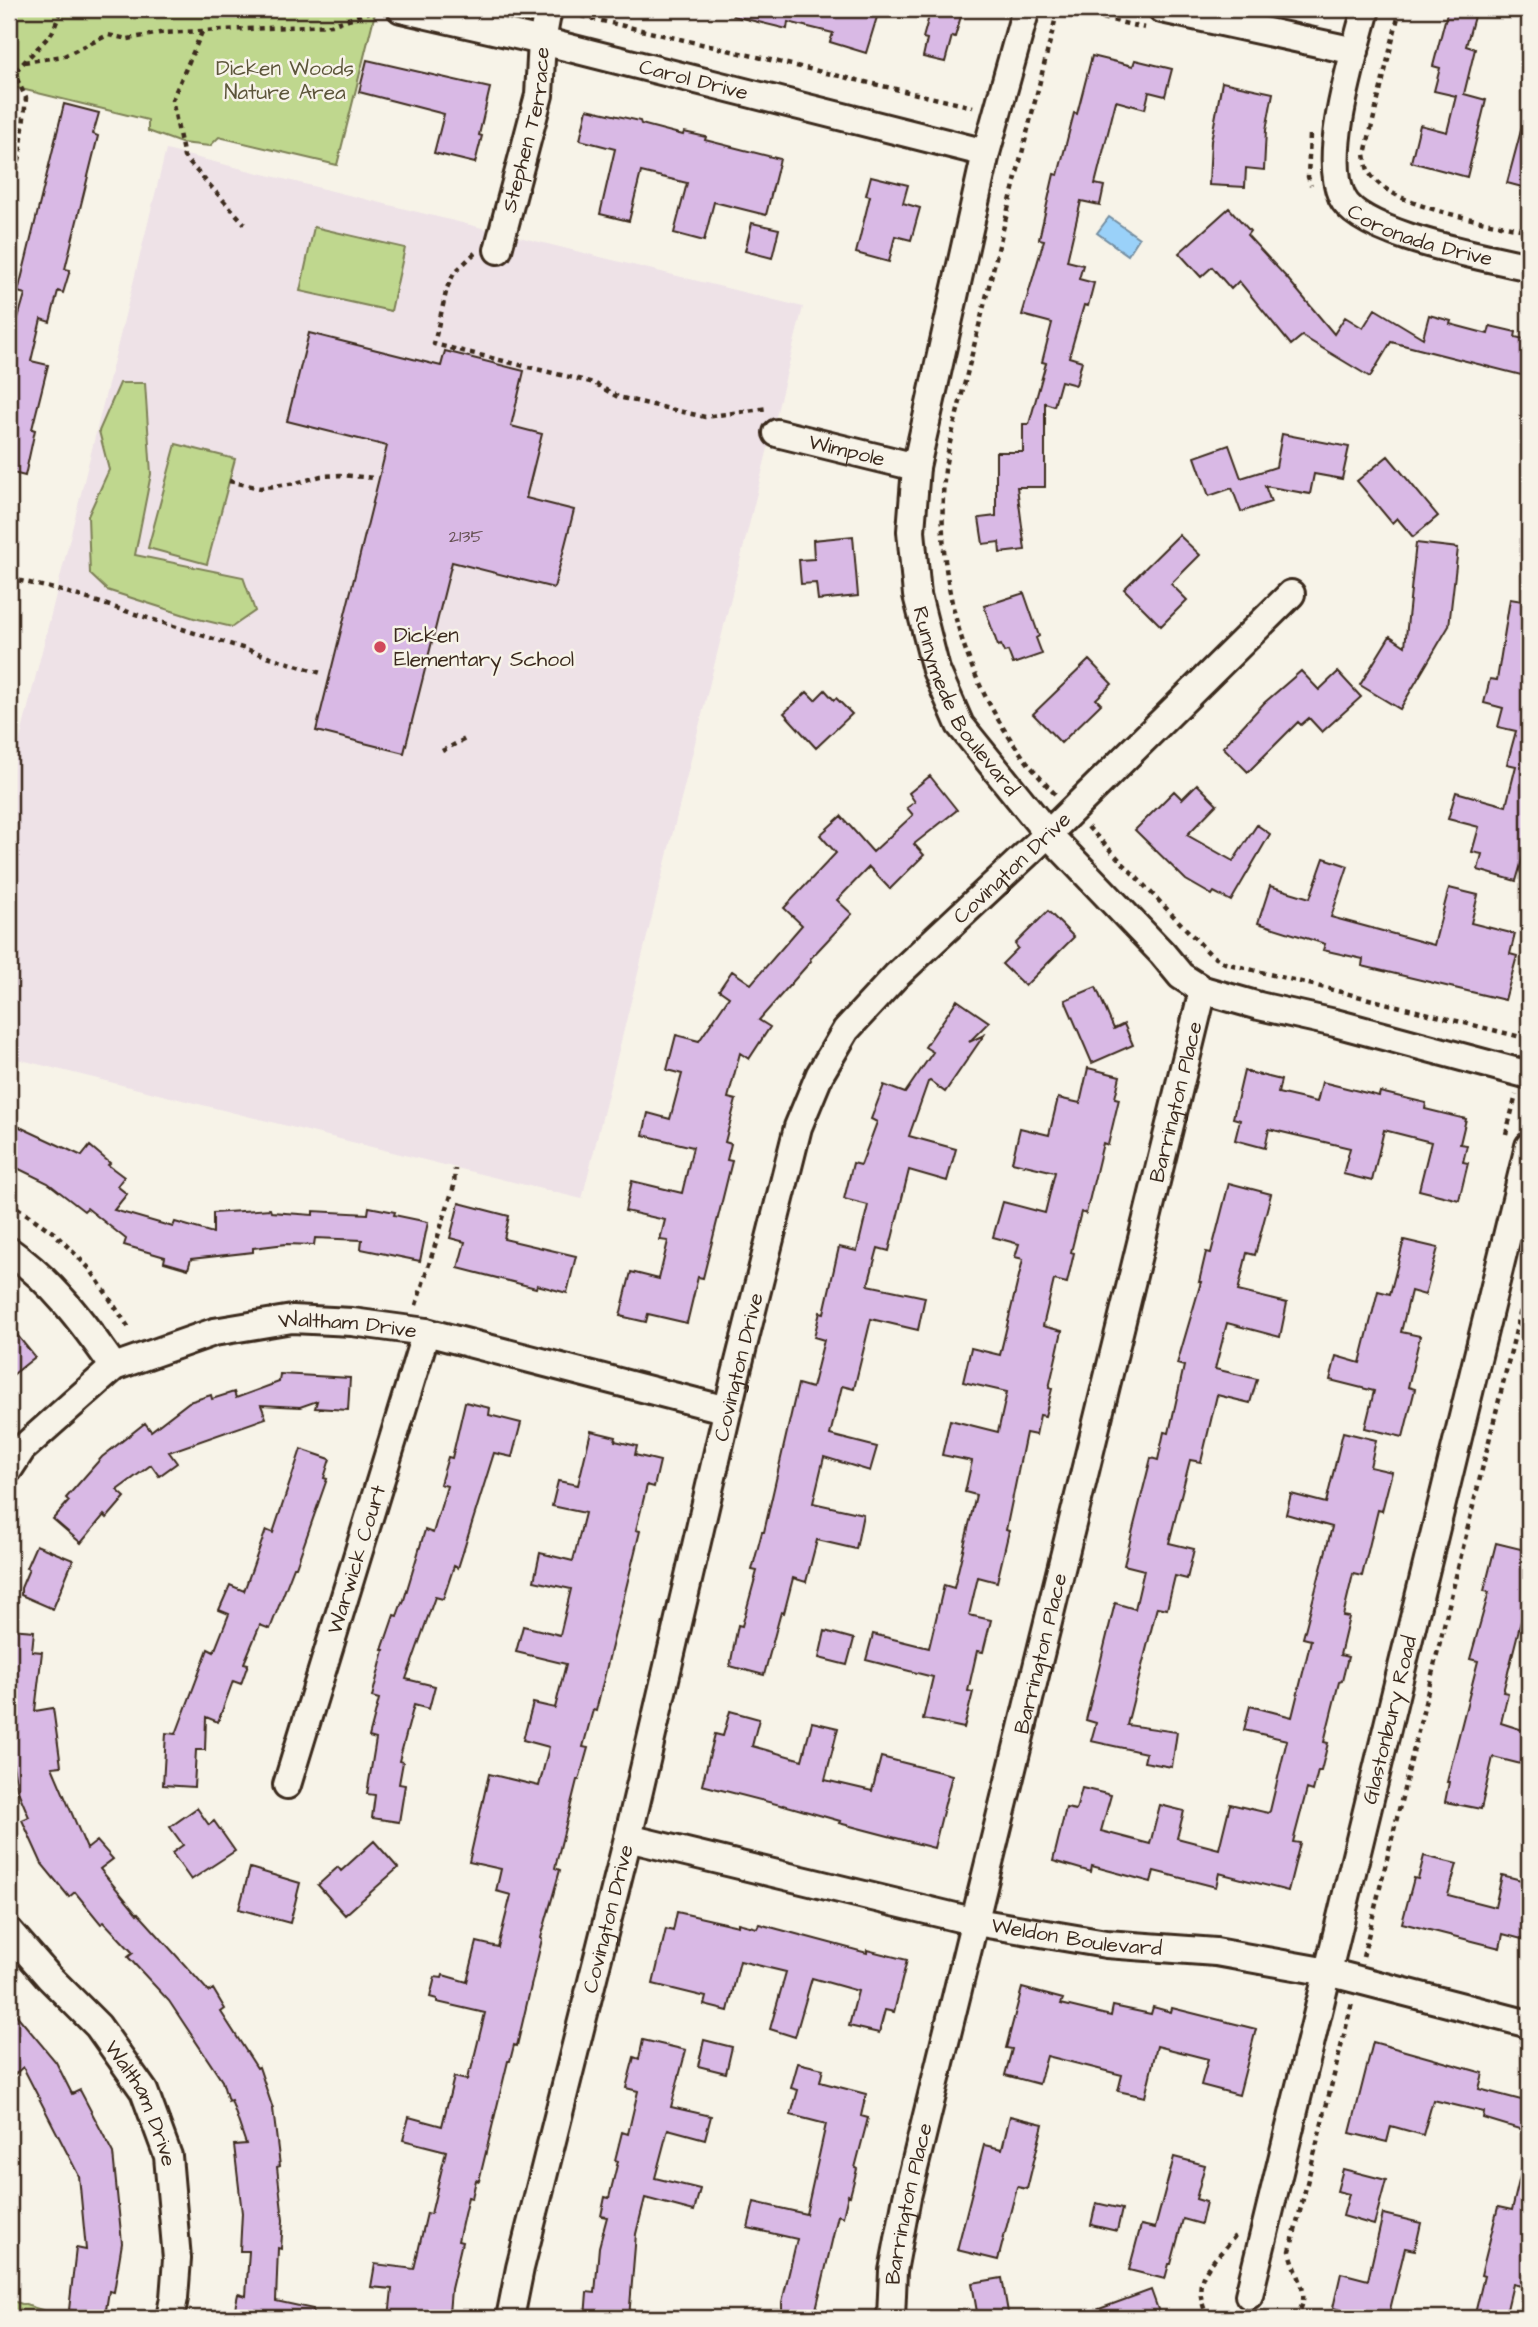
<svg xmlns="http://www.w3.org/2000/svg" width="1538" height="2327" font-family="'Architects Daughter',sans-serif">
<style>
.built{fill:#eee2e7}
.green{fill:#bfd78e;stroke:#7d8056;stroke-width:2}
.water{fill:#9ad1f9;stroke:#748ea1;stroke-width:2}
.building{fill:#d9b9e5;stroke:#3b2a1e;stroke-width:2}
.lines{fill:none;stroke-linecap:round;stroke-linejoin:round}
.minor-casing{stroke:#3b2a1e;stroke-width:32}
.path{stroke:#3b2a1e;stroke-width:4.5;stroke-dasharray:5 5;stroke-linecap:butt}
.minor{stroke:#f7f3e8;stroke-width:26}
.poi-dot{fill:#d1495b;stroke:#f7f3e8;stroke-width:2.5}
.labels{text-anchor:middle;stroke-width:5;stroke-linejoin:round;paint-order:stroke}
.number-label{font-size:18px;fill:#624e50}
.park-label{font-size:21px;fill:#5c553a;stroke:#f7f3e8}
.street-label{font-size:21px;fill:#3b2a1e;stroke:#f7f3e8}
.poi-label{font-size:21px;fill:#3b2a1e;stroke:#f7f3e8;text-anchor:start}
</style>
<rect width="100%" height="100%" fill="#f7f3e8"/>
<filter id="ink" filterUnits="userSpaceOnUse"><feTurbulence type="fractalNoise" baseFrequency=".0143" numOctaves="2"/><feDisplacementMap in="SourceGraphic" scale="14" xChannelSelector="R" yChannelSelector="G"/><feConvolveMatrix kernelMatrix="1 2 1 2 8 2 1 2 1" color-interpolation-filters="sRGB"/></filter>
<g filter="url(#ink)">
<path class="built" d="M166,150L803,307L582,1199L9,1057V784Z"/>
<path class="green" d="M9,9H376L337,165L219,137L210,146L181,143L148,131V120L9,86Z
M314,227L405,248L391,311L300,291Z
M120,383H145L151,474L135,555L243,577L255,611L232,627L194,618L107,590L90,574L88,516L109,470L99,431Z
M176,444L235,459L207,564L148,548Z
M9,2300L68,2318H9Z"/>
<path class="water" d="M1109,217L1139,238L1128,255L1097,233Z"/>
<path class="building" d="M733,9H848L877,17L866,53L830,42L833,33L788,22L787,29L733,16Z
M931,9H963L955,37L952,36L945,62L923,57L927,39L923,38Z
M1448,9H1476L1466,46L1475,49L1464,94L1486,100L1467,177L1411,162L1420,125L1447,132L1456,96L1434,91L1440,68L1433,66Z
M1092,56L1133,66L1135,60L1172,69L1165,96L1149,92L1145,109L1116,101L1095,184L1104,186L1100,205L1081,201L1067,261L1083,265L1079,279L1094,283L1088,306L1084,305L1069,357L1082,361L1076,385L1061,381L1054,406L1045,403V487H1017L1025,550L1000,553L999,542L983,544L979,518L996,516V452H1023V424H1029L1046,363L1042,362L1052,323L1022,315L1044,240L1039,239L1054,174L1058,175L1074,113L1077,114Z
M367,60L490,88L479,135L482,136L475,163L434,153L444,114L359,92Z
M1222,82L1273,93L1266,130L1264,170L1246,168L1245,187L1209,185L1211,141Z
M64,104L99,113L93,134L98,136L65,269L70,270L63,293L58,291L50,322L41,319L31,361L48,365L32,429L35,430L25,476L9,472V349L25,294L18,292Z
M587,109L640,121L641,124L683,135L684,132L706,137L705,140L780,159L766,215L714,202L704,241L674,233L687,183L641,172L629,221L600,214L615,149L580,140Z
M1523,123H1529V177L1526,188L1507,183Z
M871,176L908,185L903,203L920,208L911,240L895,236L889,262L856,253L870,196L866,195Z
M1229,208L1250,231L1247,235L1287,278L1334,334L1345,317L1363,328L1375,309L1423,338L1429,315L1451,321L1450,324L1488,334L1490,326L1516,332L1515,337L1529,340V377L1391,342L1370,377L1302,336L1291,345L1239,281L1231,289L1212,267L1201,277L1179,253Z
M752,223L779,229L772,258L745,251Z
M309,333L441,366L445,351L524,371L511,426L542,434L526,498L574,510L554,588L452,562L404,753L316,731L387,446L287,421Z
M1282,434L1349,447L1342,479L1314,474L1310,494L1265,486L1271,502L1241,512L1232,488L1209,496L1195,457L1229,445L1241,478L1276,467Z
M1388,456L1438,516L1413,537L1397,518L1392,523L1357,481Z
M1179,535L1200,555L1171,584L1187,600L1161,626L1124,589Z
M853,536L858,596L818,600L816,583L801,584L799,560L814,559L813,540Z
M1416,543L1458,548L1449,626L1400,709L1360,685L1390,636L1405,646Z
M1024,593L1039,636L1036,638L1042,654L1013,664L1008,651L1004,652L1001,645L998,646L984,606Z
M1510,599L1529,602V859L1523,857L1516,881L1478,870L1482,854L1472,852L1479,827L1448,819L1456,792L1506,806L1516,766L1507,764L1516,731L1498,727L1503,708L1484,703L1490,679L1497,680Z
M1089,660L1112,684L1096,699L1101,704L1061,743L1033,714Z
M1301,671L1319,690L1338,672L1361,697L1322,732L1309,718L1301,725L1298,722L1248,772L1223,747L1264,703Z
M825,690L834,700L836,698L852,714L816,748L784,713L807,692L815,700Z
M930,776L957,810L914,844L924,855L890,889L869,867L837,900L852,914L810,959L811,961L759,1020L770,1027L749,1059L740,1053L728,1098L736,1100L725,1142L731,1144L727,1160L732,1161L703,1278L698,1277L687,1323L648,1314L646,1322L620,1316L631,1272L659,1279L668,1241L660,1240L665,1220L625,1211L632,1181L682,1193L693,1147L643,1135L648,1113L670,1119L682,1074L667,1070L676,1035L699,1041L729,997L719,990L732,971L751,984L802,925L784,908L836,853L820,835L841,816L873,852L913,815L907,808L915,802L909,793Z
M1197,784L1217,804L1187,835L1233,861L1257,825L1270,834L1231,901L1214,892L1212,895L1186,880L1135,830L1174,791L1182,799Z
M1324,858L1348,866L1331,917L1434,945L1449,888L1478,895L1471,923L1515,934L1510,954L1517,956L1505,1000L1362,966L1363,959L1323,950L1325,944L1258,923L1270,886L1310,898Z
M1048,911L1074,937L1025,986L1002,964L1018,948L1015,944Z
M1096,987L1114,1029L1124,1024L1133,1045L1092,1063L1065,1000Z
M957,1000L989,1022L969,1042L984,1035L945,1092L930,1081L928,1082L909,1136L956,1149L947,1181L909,1170L889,1251L878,1248L868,1285L925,1297L918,1330L871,1319L854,1389L842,1386L830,1435L877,1447L870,1471L824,1457L813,1503L863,1514L856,1549L817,1540L806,1582L793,1578L784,1613L781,1612L764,1675L730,1666L738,1625L742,1626L757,1571L752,1570L762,1532H764L798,1384L812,1388L824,1340L814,1337L820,1312L824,1313L839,1247L857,1251L868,1205L844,1199L853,1163L861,1165L877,1122L871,1119L884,1085L905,1093L933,1052L925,1047Z
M1088,1068L1120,1076L1115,1098L1119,1099L1108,1145L1103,1143L1086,1214L1081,1212L1071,1252L1074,1253L1067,1283L1054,1280L1043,1326L1062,1331L1049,1388L1052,1389L1045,1416L1040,1415L1036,1435L1026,1433L1006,1530L1009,1531L997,1582L978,1577L969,1615L991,1620L983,1652L977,1651L968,1691L973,1692L964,1728L923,1719L933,1677L866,1660L873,1634L929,1648L944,1585L954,1588L976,1495L965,1492L972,1461L942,1455L950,1420L998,1432L1007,1392L963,1382L971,1348L1000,1355L1023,1259L1015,1257L1019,1244L993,1237L1003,1202L1045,1213L1055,1172L1012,1162L1020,1128L1049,1135L1058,1098L1080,1103Z
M1244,1071L1281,1080L1278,1093L1317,1102L1322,1082L1379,1096L1380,1092L1426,1103L1425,1109L1466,1119L1460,1144L1467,1145L1463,1162L1468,1163L1459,1200L1419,1190L1431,1142L1384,1130L1372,1181L1343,1174L1350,1148L1269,1129L1265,1148L1235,1140L1240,1120L1233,1118Z
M9,1122L82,1156L90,1146L110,1163L108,1165L124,1177L117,1186L127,1194L114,1210L173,1227L175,1222L213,1233V1213L270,1209L271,1212L313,1215V1211L368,1214L369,1207L395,1212L394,1215L428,1222L420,1261L361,1249L362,1240L315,1238L314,1245L286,1244L253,1248V1252L191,1259L188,1269L164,1262L165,1257L124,1245L126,1239L87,1208L84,1211L48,1183L9,1164Z
M1229,1183L1271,1194L1255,1255L1247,1253L1238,1291L1287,1303L1280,1337L1227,1323L1215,1369L1257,1379L1250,1403L1217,1395L1201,1462L1190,1460L1169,1543L1194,1549L1187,1579L1175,1576L1167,1609L1157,1607L1127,1725L1177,1732L1172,1767L1144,1762L1146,1753L1091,1741L1096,1723L1086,1720L1115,1603L1135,1609L1144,1570L1124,1565L1151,1458L1158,1460L1164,1432L1169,1433L1184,1366L1177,1364L1201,1282H1199L1206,1252L1211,1253Z
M459,1203L509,1216L504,1239L576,1256L567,1293L537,1285L536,1288L458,1268L465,1242L450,1238Z
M1404,1240L1438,1248L1425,1295L1411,1291L1401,1332L1420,1336L1408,1387L1415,1389L1403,1437L1365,1428L1374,1391L1330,1380L1336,1356L1360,1363L1378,1291L1390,1294Z
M9,1325L35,1357L9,1378Z
M280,1374L350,1378L348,1410L315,1408L317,1401L300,1407L261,1405L266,1418L169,1452L177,1463L159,1476L151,1465L117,1490L125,1497L107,1518L104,1515L81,1543L53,1519L69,1501L66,1498L102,1457L145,1423L151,1431L189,1402L211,1395L212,1399L234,1392L236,1398L279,1382Z
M465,1402L490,1408L489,1415L521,1423L512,1457L494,1453L458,1568L454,1566L443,1599L435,1597L406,1679L435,1686L429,1709L414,1705L399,1761L403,1762L399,1784L405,1785L399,1822L372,1818L375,1795L367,1794L376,1739L369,1737L379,1699L372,1697L384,1650H382L394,1615L397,1616L402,1602L403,1603L425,1530L433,1533L447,1486L440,1484L448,1457L452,1458Z
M591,1431L616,1437L615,1441L637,1446L635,1455L660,1461L654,1487L647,1485L636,1530L640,1531L596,1711L593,1710L583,1747L588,1748L579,1780H577L555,1868L560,1870L541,1938L542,1939L517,2046L514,2045L510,2061H508L479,2181L476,2180L472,2198L468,2197L458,2241L462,2242L451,2289L449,2314H445V2318H389L392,2289L371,2287L375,2264L414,2269L427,2213L431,2214L446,2151L403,2140L409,2117L442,2126L454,2077L467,2080L469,2070H471L485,2013L437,2002V1999L430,1997L435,1977L442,1978L443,1975L467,1982L477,1942L498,1947L511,1895L496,1891L501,1869L469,1862L489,1774L539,1786L549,1747L523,1740L533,1703L555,1708L566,1664L516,1652L523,1626L560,1635L571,1589L534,1581L540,1553L573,1561L585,1513L552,1506L558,1481L578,1485Z
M1343,1432L1376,1440L1370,1467L1392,1472L1382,1511L1378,1510L1362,1576L1353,1574L1343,1616L1349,1617L1340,1655L1348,1657L1342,1681L1339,1682L1324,1742L1328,1743L1321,1771H1318L1313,1791L1307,1789L1293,1842L1300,1843L1288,1891L1219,1873L1216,1887L1154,1871L1151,1882L1092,1866L1091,1872L1053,1861L1066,1808L1076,1810L1082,1788L1111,1795L1101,1831L1150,1844L1160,1805L1184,1811L1177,1838L1219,1849L1230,1804L1268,1813L1270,1811L1287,1740L1244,1730L1250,1706L1292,1717L1311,1640L1303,1638L1332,1527L1286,1514L1291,1494L1326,1503Z
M301,1449L330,1459L324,1478L327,1479L296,1567H294L270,1629L260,1625L244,1663L248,1664L241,1684L233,1681L218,1722L206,1717L205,1750H196L194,1787L163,1785L166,1733L176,1734L208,1649L214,1652L229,1614L219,1610L230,1585L244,1591L266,1530L273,1533Z
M1496,1543L1529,1551V1602L1526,1601L1503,1692L1508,1693L1501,1723L1529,1732L1521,1764L1493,1757L1481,1809L1445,1802L1449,1782H1447L1478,1661L1470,1659L1489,1592L1484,1591Z
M36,1545L73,1560L53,1609L21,1595V1588L29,1569L26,1568Z
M10,1629L34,1631L32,1651L42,1652L35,1711L53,1708L61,1766L52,1767L87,1849L97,1841L113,1859L100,1869L137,1914L138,1913L209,1992L213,1989L225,2009L221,2012L257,2068L259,2067L273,2109L280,2166L277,2167L283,2220L281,2249L278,2248L276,2301L313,2309V2318H233L238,2294L246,2296L249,2251H240L242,2213L234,2145L246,2144L231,2100L228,2101L222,2081L169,2001L128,1957L133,1953L104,1922L101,1924L75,1892L69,1897L42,1864L22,1820L29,1817L17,1789L9,1739Z
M825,1631L854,1639L847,1665L819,1658Z
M730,1711L759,1719L752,1746L802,1760L812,1722L838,1728L825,1780L872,1791L881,1757L952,1775L934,1848L839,1823L840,1821L784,1805V1806L702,1785L715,1734L723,1736Z
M197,1808L209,1825L214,1821L235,1851L191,1880L172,1853L183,1845L170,1827Z
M374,1841L398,1868L345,1915L318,1885L338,1867L341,1871Z
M1424,1856L1457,1864L1448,1895L1495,1907L1502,1875L1529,1882V1941L1503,1934L1500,1948L1402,1923L1414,1878L1418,1879Z
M250,1868L300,1883L290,1923L239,1909Z
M677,1912L738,1926V1923L757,1928L759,1924L867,1953V1950L907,1960L894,2012L885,2010L879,2033L849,2026L858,1991L812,1978L795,2037L770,2029L786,1972L740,1961L728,2011L704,2005L706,1997L653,1984L666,1929L673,1931Z
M1022,1988L1063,1999L1061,2004L1111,2016L1113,2006L1151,2014L1153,2007L1171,2012L1172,2008L1256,2029L1239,2095L1201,2085L1208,2059L1157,2046L1145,2097L1118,2091L1122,2075L1047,2056L1039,2084L1005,2075L1012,2049L1006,2048Z
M9,2006L56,2062L72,2094L80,2090L113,2153L122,2243L114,2292L109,2291L105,2316L69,2310L76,2248L86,2250L79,2176L23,2067L9,2079Z
M643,2040L686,2050L671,2107L711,2116L705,2139L668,2129L655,2178L700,2189L694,2211L645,2198L636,2234L629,2318H585L587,2292L595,2293L599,2247L607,2217L601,2216L605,2197L609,2198L618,2161L615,2160L622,2132L628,2134L638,2091L626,2088L634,2057L639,2059Z
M704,2040L732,2047L726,2073L698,2066Z
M1373,2042L1483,2073L1479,2089L1529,2102V2132L1483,2118L1484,2112L1433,2100L1423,2135L1391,2126L1387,2142L1350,2133Z
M798,2063L823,2069L820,2082L866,2094L861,2116L868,2118L855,2168L857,2169L850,2196L848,2195L843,2217L838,2215L814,2318H782V2302L797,2239L748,2228L754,2202L806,2214L826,2124L791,2115L798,2090L791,2088Z
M1010,2116L1043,2124L1027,2189L1017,2187L998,2260L957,2250L984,2145L1002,2149Z
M1174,2157L1205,2165L1196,2199L1206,2202L1201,2224L1183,2219L1171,2264H1169L1165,2279L1129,2270L1141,2225L1155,2228Z
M1522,2168L1529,2169V2288L1513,2284L1505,2318H1474L1484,2276L1481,2275L1498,2207L1512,2210Z
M1343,2169L1386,2180L1374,2225L1343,2216L1349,2194L1337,2191Z
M1096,2203L1122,2209L1117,2231L1091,2225Z
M1383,2214L1421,2223L1415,2250L1405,2248L1388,2318H1374L1333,2308L1341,2273L1368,2280Z
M1002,2278L1009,2318H978L972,2283Z
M1151,2290L1161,2318H1080V2316Z"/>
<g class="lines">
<defs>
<g id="minor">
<path id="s1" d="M401,9L542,41L986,153"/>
<path id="s2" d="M1026,9L986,153L916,467L911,531L917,595L936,670L960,725L1048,834L1162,953L1181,976L1203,990L1259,1006L1335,1023L1529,1075"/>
<path d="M1162,9L1355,51"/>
<path id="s3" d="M1366,9C1354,56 1322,153 1342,197C1360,236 1489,257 1529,267"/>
<path id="s4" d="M498,250L539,95L542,41L548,9"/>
<path id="s5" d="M777,433L916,467"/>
<path d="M9,1251C53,1282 84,1324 114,1367"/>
<path id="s6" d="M9,1469L22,1449L114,1367L214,1332L292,1319L352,1322L426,1332L727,1410"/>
<path id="s7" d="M287,1785L426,1332"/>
<path id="s8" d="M628,1838L976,1922L1106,1944L1216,1952L1328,1972L1529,2024"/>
<path id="s9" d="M9,1931L49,1977L98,2026L144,2091L168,2156L177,2259L174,2298L170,2318"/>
<path id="s10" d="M1249,2295L1529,1146"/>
<path id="s11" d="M510,2318L520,2268L628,1838L736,1374L798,1127L820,1074L846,1030L896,976L1048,834L1291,594"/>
<path id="s12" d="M891,2318L893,2271L907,2197L1203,990"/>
</g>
</defs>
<use href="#minor" class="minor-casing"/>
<path class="path" d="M1064,9L1145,28
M1321,9L1341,12
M1400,9L1365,154C1366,159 1366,165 1368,170C1385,208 1491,222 1529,231
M572,14L973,107
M202,32L172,100L184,157L245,224
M24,62L64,56L108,35L128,39L160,33L331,25L378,9
M9,78L52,33L62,9
M1310,135L1308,177L1311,185
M9,200L20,156L26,98L14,73
M475,253L454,273L447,288L434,344L594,383L618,397L705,417L768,408
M229,481L260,488L296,483L321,476L340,475L375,478
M9,578L66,592L324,674
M442,751L465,739
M1055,794C971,707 932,590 945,470C947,452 952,435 956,418L1058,9
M1088,827L1211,955L1225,963L1529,1039
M1506,1134L1516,1095
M9,1202L54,1233L90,1269L131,1331
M416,1305L454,1186L455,1169
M1363,1957L1529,1277
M1208,2318C1187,2272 1214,2266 1237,2233
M1295,2318C1314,2294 1295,2276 1290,2251L1352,2003"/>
<use href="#minor" class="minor"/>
</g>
</g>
<circle class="poi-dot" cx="380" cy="647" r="7"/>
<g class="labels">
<g class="number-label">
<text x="466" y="542">2135</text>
</g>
<g class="park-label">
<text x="285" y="75">Dicken Woods<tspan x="285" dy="24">Nature Area</tspan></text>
</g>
<g class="street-label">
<text dy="7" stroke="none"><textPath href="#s1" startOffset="301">Carol Drive</textPath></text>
<text dy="7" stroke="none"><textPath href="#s4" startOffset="124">Stephen Terrace</textPath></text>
<text dy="7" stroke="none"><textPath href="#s3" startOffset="282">Coronada Drive</textPath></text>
<text dy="7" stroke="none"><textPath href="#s5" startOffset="72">Wimpole</textPath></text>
<text dy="7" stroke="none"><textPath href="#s2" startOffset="718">Runnymede Boulevard</textPath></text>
<text dy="7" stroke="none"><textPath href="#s11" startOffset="1566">Covington Drive</textPath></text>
<text dy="7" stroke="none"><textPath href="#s12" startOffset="1250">Barrington Place</textPath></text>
<text dy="7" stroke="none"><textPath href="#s6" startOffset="388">Waltham Drive</textPath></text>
<text dy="7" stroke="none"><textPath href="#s11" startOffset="978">Covington Drive</textPath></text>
<text dy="7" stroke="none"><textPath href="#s7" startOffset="236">Warwick Court</textPath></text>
<text dy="7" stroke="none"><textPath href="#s12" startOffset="682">Barrington Place</textPath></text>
<text dy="7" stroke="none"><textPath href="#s10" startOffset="592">Glastonbury Road</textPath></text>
<text dy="7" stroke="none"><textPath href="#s11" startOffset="411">Covington Drive</textPath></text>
<text dy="7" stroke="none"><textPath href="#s8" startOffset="460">Weldon Boulevard</textPath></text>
<text dy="7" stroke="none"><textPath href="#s9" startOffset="220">Waltham Drive</textPath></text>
<text dy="7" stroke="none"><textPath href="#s12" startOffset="116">Barrington Place</textPath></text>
</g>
<g class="poi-label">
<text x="394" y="642">Dicken<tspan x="394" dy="24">Elementary School</tspan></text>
</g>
</g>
<rect width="1538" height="2327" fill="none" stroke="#f7f3e8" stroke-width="35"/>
<rect x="18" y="18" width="1503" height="2292" fill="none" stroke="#3b2a1e" stroke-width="2.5" filter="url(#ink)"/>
</svg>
